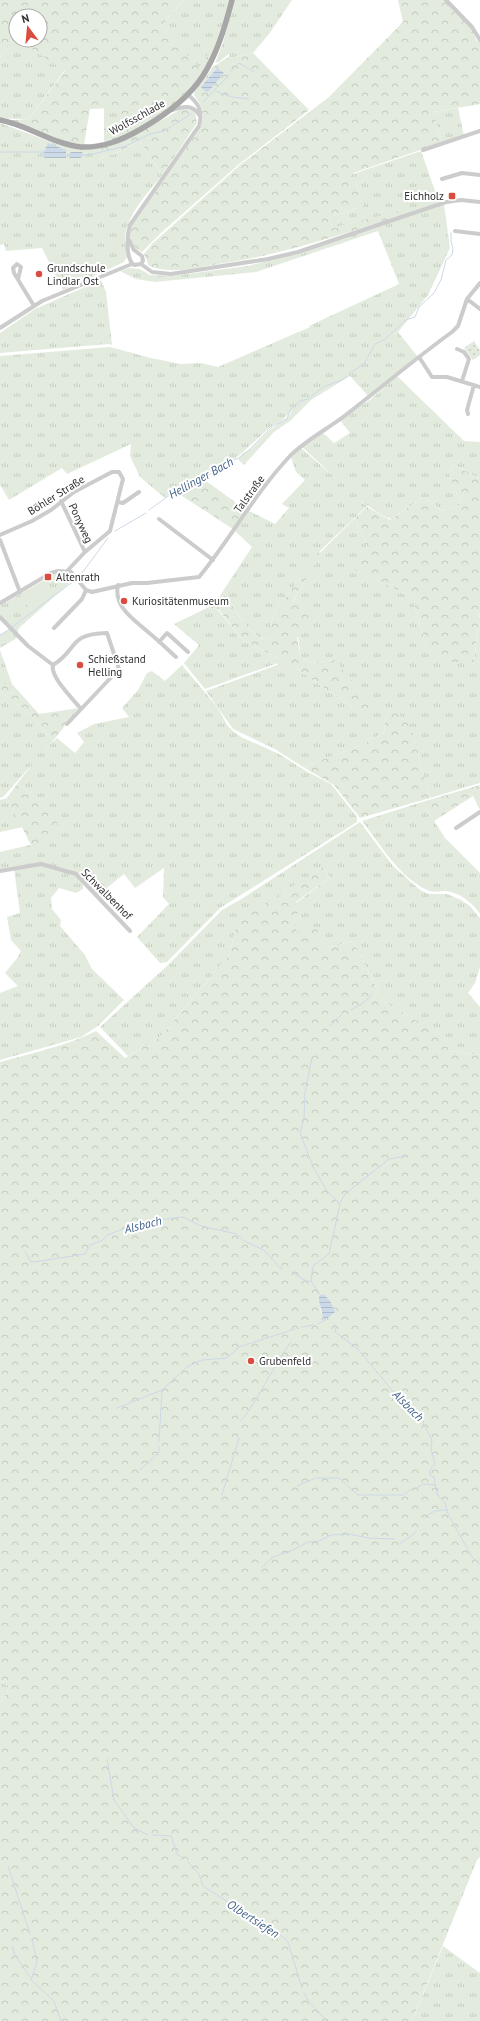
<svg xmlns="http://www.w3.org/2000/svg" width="480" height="2021" font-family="'PT Sans',sans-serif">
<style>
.grass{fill:url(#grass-tufts)}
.forest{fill:url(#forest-crowns);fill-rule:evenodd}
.park{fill:url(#park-dots)}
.pitch{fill:#e3ebde}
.water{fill:url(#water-rules)}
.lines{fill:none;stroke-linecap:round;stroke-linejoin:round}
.stream{stroke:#ccd9e9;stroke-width:1}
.minor{stroke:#ccc;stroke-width:4}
.major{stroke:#a7a7a7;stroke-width:5.5}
.poi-dot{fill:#d84d3f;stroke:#fff;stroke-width:1.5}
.labels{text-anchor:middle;stroke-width:4;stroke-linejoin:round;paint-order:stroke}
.street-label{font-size:11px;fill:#2f2f2f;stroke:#fff}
.poi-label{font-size:11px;fill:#2f2f2f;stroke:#fff;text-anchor:start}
.water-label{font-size:12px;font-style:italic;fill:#43638b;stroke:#fff}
</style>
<defs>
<pattern id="grass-tufts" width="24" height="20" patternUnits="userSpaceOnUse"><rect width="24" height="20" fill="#e3ebde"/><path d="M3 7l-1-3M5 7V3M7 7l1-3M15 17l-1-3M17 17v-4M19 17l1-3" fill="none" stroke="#c3cabf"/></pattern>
<pattern id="forest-crowns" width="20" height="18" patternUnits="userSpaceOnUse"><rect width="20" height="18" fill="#e3ebde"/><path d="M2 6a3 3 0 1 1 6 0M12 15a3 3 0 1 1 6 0" fill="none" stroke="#c3cabf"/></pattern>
<pattern id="park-dots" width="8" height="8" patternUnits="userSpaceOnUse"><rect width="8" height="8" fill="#e3ebde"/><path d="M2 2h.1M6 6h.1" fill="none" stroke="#c3cabf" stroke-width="1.8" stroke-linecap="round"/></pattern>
<pattern id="water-rules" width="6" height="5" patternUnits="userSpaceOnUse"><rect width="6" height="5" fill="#ccd9e9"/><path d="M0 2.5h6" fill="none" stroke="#b0bbc8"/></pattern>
</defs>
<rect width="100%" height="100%" fill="#fff"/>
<path class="grass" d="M184,0H230L213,54L210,52L198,69L162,25Z
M234,0H292L269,34L253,53L225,59L230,56L229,54L219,62L215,63L223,43Z
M13,37L65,70L28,120L0,118V57Z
M104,108H120V125L104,126Z
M458,108L464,136L441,143L434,112Z
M0,123L59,145L73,147L100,148L99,160L106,155H112L140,141L162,175C148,193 126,215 125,239C125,245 127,251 127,257L124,262L63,290L42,248L6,251L4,244L0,245Z
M421,151L439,202L403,215L401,211L333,228L327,218L363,206L353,174Z
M444,204L450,248L428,295L398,332L418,357L368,396L350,376L311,400L290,421L274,432L244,465L238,459L243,453L251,449L270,430L289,416L292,410C287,416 281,423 273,425L236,458L165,498L140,477L130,456L131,444L67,474L62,468L9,500L0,485V356L110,347L151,358L181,364L201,363L218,367L310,327L309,326L399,284L378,231L256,272L155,282L136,279L120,271L130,268L140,269L150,275L171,276L248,266L285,256Z
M101,280L106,292L112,345L108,344L0,353V333L35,309Z
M397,376L464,441L480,442V479L454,465L449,474L461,505L443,511L424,497L391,519C366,511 324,466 302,447L323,433L334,443L350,433L340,420L371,399Z
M301,448L367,506L319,552L274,614L270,626V636L264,640C246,631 234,608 223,591L252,547L235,531L249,511L275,524L289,508L282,504L305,480L296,472L291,458Z
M355,518L367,546L354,569L412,597L427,650L474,662L480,611V783L430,798L412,730L393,708L386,717L384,732L364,744L303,767L275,749L233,729L206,691L277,665L297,669L355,709L335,660L311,663L301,657L293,602L321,552Z
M59,572H68L75,578L18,629V633L0,615V605Z
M207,608L217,609L243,640L279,659L278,663L205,689L184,663L199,645L174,624Z
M10,629L17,638L0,648V635Z
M0,650L12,684H3L0,681Z
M182,665L218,708L227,725L232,730L241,737L279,754L306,771L331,784L357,817V822L220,908L167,962L160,963L137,937L169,904L163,897L164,868L135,888L124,874L98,895L76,874L41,864L0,871V852L30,845L33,848L42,801L17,784C29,768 42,752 57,738L75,753L84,742L77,733L94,724L129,717L122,708L138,690L147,673L152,671L165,681Z
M0,691L31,716L53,741L4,796L0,798Z
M7,798L23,827L0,832V800Z
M422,802L445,838L480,873V914C473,903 459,892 445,891C439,891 433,893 427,890C398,876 381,845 362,821Z
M360,822L393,866L420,890L429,894H447L461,900L470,906L480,918V967L475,983L468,993L480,1007V1055L448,1051L449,1040L383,1001L353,941L331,947L297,932L293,916L296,903L330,877L323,867L235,929L230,954L160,1037L128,1056L100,1027L168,965L222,910L243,898Z
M40,865L75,875L83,884V889L76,893L59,888L51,898L52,909L61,920L60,926L85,955L92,969L124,1000L98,1026L81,1037L0,1060V993L18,986L5,973L18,957L21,951L11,940L7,917L20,913L14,869Z
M0,1680L10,1687L0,1703Z
M443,1946L480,1973V2021H412Z"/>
<path class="forest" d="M0,0H184L162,25L198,68L210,51L213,54C190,97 151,128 104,143V126L120,125V108L90,109L84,145L63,141L8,120H28L65,71L18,40H40V16H16V39L13,37L0,57Z
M398,0H445L471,27L477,41H480V104L434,112L441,143L353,173L363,206L327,218L333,228L402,210L403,215C340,235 278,256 212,265C190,269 170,274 149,266L144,254L152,244L240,165L329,97L403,22Z
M253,53L309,110L237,166L162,232L142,252L136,249L129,236L132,225L201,127C205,113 202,106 194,95L195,91L213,67L225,59Z
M183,108L195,111L197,123L162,175L140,141L112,155H106L98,160L100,148L139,133Z
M454,465L480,479V611L474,662H452L427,650L412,597L353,569L367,546L355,518L367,507L390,520L424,497L443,511L461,505L449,474Z
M202,478L246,510L233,529L176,492Z
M319,551L322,553L293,601L313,613L297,638L301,657L311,663L335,660L369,700L368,709H355L297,669L277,666L279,659L243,640L218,609L207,608L215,604L223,591C234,608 246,631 264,640L270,636V626L274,614Z
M0,681L3,684H12L39,714L79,708L53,741L31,716L0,691Z
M393,707L412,729L430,798L360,818L334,785L303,767L364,744L384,732L386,717Z
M17,784L42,801L49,808L61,830L33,849L7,798Z
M480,785V810L473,796L434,821L422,802Z
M323,867L330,877L296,902L302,911L293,916L297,932L316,927L321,942L331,947L353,941L383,1001L450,1040L448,1051L480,1055V1857L477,1860L412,2021H0V1703L10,1687L0,1680V1062C32,1053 66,1046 96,1031L125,1058L160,1037L230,954L235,929L249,914ZM324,1294L330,1301L321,1314L319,1296Z"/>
<path class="park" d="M474,341L480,350V355L473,360L464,348Z"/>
<path class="pitch" d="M43,581L51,594L29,609L21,596Z"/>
<path class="water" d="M217,68L224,73L208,92L205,91L201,87Z
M48,143L66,150V158H45L42,155Z
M71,152H82L83,156L80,158H70L68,155Z
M324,1294L330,1301L335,1312L324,1321L319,1301V1296Z"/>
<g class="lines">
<path class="stream" d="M231,71L239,63L254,72
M215,91L232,97L249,99
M203,102L229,75
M0,152H45
M83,155L93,154L126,146L150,134L164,131L191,114
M349,374L364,364L375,344L384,340L406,320L415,317L419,307L434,293L441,280L446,260L452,255L453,249L451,241V233
M149,510L171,494L198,479L210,474L227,462L237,459L249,450L273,426L287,419L290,410L300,401L308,399L323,387L342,380L347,376
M115,531L146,513
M79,577L108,538
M12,627L74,581
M0,635L10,629
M351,1010L363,1003L372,995
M330,1026L342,1014
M340,1203L345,1194L389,1159L406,1156
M25,1252L31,1262H34L85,1254L90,1245L103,1240L107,1235L126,1228H138L158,1220L183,1217L201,1226L237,1234L244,1241L264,1250L279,1267L283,1269
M292,1272L306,1281H311L321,1296
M311,1281L313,1266L329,1254L340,1204L327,1191L314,1169L300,1133L304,1118L305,1092L312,1058
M318,1324L325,1320
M334,1324L336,1327L335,1332L358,1349L400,1400L417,1418L423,1419L424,1425L432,1440L431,1449L435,1464L430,1470V1475L434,1477L437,1494L445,1503L448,1514L472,1557L480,1564
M301,1327L313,1325
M117,1408L162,1390L188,1366L202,1360L227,1358L239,1347L295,1329
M241,1421C261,1396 272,1367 291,1342
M159,1441L162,1391
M140,1470L159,1452V1446
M297,1486L316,1478H339L358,1495H403L410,1490
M415,1489L423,1484L435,1485
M222,1495L239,1438
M425,1518C431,1511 438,1510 447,1510
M400,1543L410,1537L416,1532
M262,1567L273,1557L291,1551L308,1542L319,1541L331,1535L349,1534L368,1538L394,1539
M107,1759L114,1800L134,1828L148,1835
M153,1835L171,1836L177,1854L183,1858
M188,1862L199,1874L203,1886L283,1937L288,1942L302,1988
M8,1866L30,1934
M32,1939L37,1962L31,1980L54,2001L61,2021
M12,1946C14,1958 25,1967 30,1978
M304,1993L309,2002L327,2021"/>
<path class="minor" d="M446,0L472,27L480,40
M188,95C199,103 203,112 199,126L130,225C127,235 125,258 134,265L141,264L152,272L171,274L268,259L298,252L446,202L461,200L480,202
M172,110C184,106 193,104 200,116
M423,150L480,131
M442,179L462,173L480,175
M455,231L480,234
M129,240L134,250L142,256L143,261L141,264
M18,279L21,267L17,264L13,268L14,273L34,306
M467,299L480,309
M0,328L42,301L132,264
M457,349L464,352L469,359L462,381
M419,357L432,377H447L480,387
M468,414L467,410L474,385
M61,501L85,552
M118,502L123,503L139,492
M159,519L213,560
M0,535L32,521L51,510L74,492L112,472H119L123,479L110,531L85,552L68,570
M0,540L20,592
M118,585C113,607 135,620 148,632C158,640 167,649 176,657
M0,603L51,573L58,571L71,572L86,590L92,592L132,583H147L199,577C231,538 255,493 290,456C307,439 328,429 347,414C382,387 416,358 452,332L458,326L467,299L480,283
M0,617L28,646L53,665
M54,628L82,599L86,590
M159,642L167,633L188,652
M53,665C79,649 67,634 107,633L119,669L67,724
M53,665C50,677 73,699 81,709
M456,828L480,812
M0,871L41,864L76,874L130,931"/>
<path class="major" d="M0,120C28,125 52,144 81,147C103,148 122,140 141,129C201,95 215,65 232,0"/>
</g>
<g class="poi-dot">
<rect x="448" y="192" width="8" height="8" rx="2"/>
<circle cx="39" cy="274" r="4"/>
<rect x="44" y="573" width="8" height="8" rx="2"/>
<circle cx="124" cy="601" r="4"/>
<circle cx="80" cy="665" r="4"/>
<circle cx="251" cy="1361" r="4"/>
</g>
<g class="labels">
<g class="street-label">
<text transform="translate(137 117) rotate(-29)" y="4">Wolfsschlade</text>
<text transform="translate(249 494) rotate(-54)" y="4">Talstraße</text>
<text transform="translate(56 495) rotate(-32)" y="4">Böhler Straße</text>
<text transform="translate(81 523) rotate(65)" y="4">Ponyweg</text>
<text transform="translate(107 894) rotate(45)" y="4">Schwalbenhof</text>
</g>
<g class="poi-label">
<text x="444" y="200" text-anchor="end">Eichholz</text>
<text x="47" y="272">Grundschule<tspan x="47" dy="13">Lindlar Ost</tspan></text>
<text x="56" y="581">Altenrath</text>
<text x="132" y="605">Kuriositätenmuseum</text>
<text x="88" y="663">Schießstand<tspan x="88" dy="13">Helling</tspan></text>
<text x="259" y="1365">Grubenfeld</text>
</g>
<g class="water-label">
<text transform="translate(201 478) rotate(-29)" y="4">Hellinger Bach</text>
<text transform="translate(143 1225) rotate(-14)" y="4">Alsbach</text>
<text transform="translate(408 1406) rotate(45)" y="4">Alsbach</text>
<text transform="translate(253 1919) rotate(33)" y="4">Olbertsiefen</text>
</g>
</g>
<g transform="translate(28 28) rotate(344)"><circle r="19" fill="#ffffff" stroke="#acacac"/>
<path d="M0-3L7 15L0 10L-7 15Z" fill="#d84d3f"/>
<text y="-6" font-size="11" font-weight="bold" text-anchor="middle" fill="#2f2f2f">N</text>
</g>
</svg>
